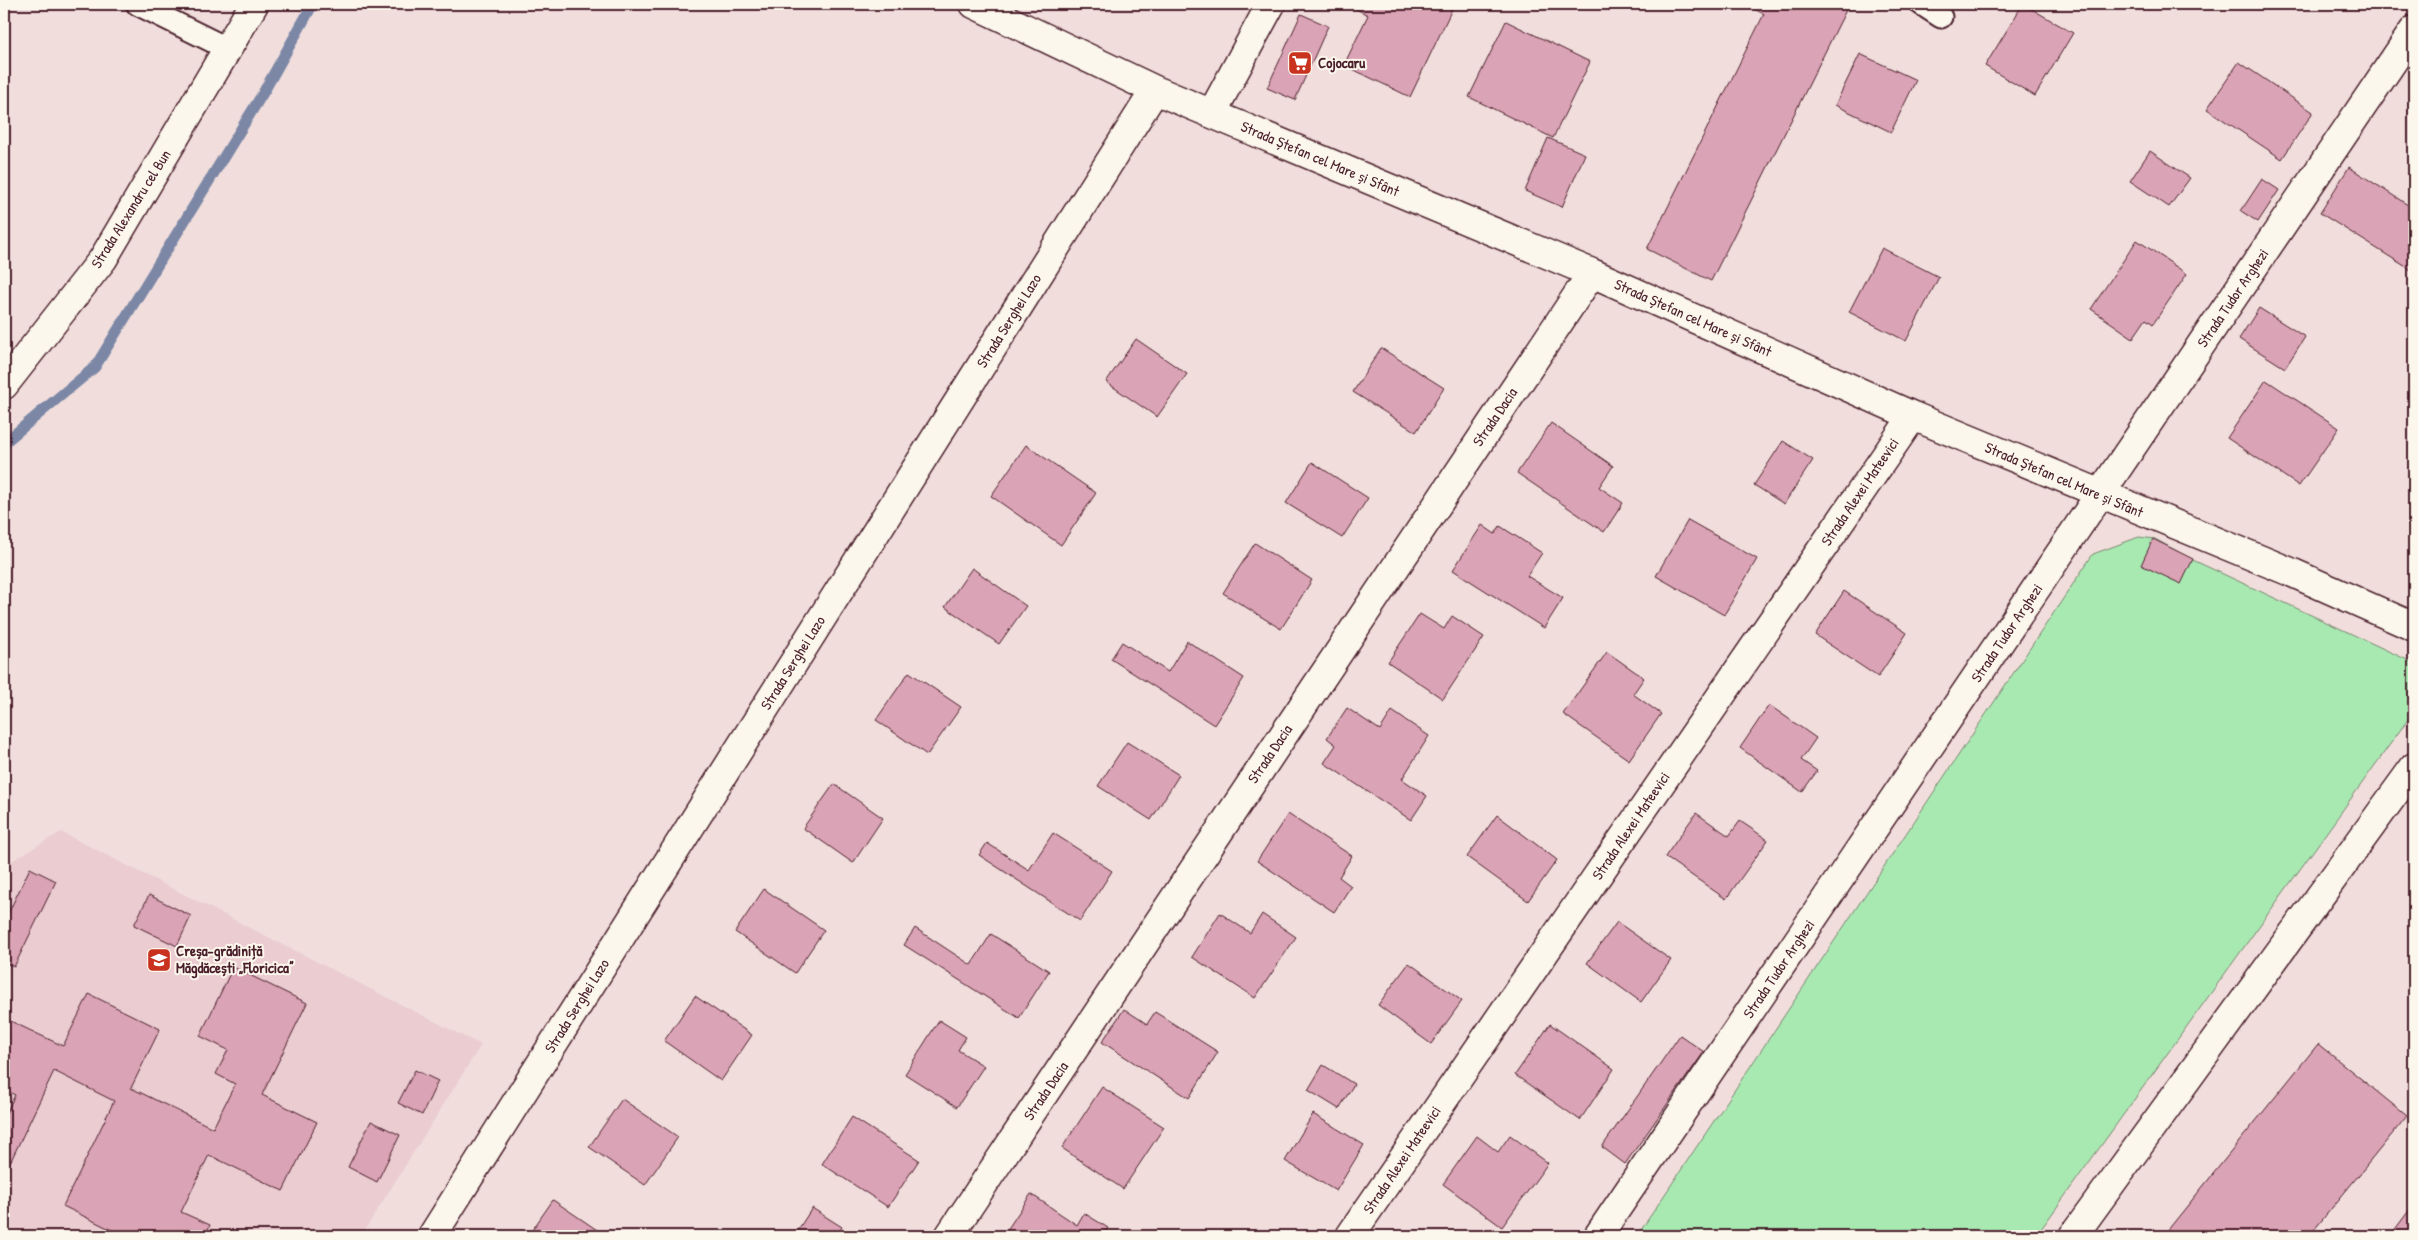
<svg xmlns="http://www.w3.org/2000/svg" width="2418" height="1240" font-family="'Patrick Hand',sans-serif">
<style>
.built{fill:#eaccd1}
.green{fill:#a8e9b2;stroke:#79846e}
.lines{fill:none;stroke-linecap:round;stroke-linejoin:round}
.stream{stroke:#7b87a6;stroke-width:11}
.building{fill:#dba3b6;stroke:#4a1f2b}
.lane-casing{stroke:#4a1f2b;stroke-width:25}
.street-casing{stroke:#4a1f2b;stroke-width:31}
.lane{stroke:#fbf7ec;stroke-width:21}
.street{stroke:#fbf7ec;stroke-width:28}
.labels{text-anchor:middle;stroke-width:4;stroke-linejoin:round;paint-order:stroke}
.poi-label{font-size:15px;font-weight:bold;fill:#4a1f2b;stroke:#fbf7ec;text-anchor:start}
.street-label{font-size:15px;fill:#4a1f2b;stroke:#fbf7ec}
</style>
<rect width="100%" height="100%" fill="#f1dedc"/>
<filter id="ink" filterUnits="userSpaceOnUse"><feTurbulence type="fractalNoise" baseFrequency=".02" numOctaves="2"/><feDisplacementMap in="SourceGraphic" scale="10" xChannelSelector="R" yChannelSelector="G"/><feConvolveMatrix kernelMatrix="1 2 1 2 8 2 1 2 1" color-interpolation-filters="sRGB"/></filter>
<g filter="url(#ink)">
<path class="built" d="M61,832L481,1045L361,1236H4V876L10,862Z"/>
<path class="green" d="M2139,537L2155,539L2195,561L2414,663V711L2036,1236H1637L2093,554Z"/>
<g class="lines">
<path class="stream" d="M4,443L95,367L263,93L313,4"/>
</g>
<path class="building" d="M1346,4H1441L1452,9L1410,97L1344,65L1368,15Z
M1744,4H1849L1711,281L1647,249L1764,14Z
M2023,4L2073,33L2035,96L1985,66Z
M1301,14L1328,26L1295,100L1267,88Z
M1506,21L1590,62L1553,138L1469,97Z
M1860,54L1916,80L1891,132L1835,105Z
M2239,62L2313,112L2282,159L2207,109Z
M1548,138L1585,154L1562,207L1525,191Z
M2150,151L2190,178L2169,207L2130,181Z
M2349,167L2414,209V264L2411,270L2320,213Z
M2262,179L2279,190L2258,222L2241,211Z
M2137,240L2187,274L2153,324L2146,319L2133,338L2091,309Z
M1882,248L1939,277L1906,341L1849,312Z
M2259,308L2305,337L2285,368L2239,339Z
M1136,339L1187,374L1157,417L1106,382Z
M1381,348L1444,388L1416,432L1353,392Z
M2266,380L2339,428L2299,486L2227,438Z
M1551,423L1613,466L1599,487L1623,503L1604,532L1517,473Z
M1783,441L1813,460L1784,504L1754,485Z
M1026,445L1096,493L1061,545L991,496Z
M1312,462L1368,498L1342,538L1286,503Z
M1688,520L1757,559L1724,615L1656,576Z
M1482,525L1495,534L1500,526L1542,553L1527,576L1563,598L1544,628L1453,570Z
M2153,539L2193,559L2181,584L2141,565Z
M1255,543L1312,580L1281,629L1223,593Z
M2414,544V557L2408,553Z
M972,568L1026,606L999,644L945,607Z
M1844,591L1907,633L1878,677L1815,635Z
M1420,614L1444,629L1452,616L1484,637L1443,699L1388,662Z
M1187,641L1244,678L1214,725L1111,659L1122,642L1168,672Z
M1607,652L1644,678L1633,694L1661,714L1629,760L1563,714Z
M909,672L961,707L927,755L876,720Z
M1769,705L1816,738L1801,760L1817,771L1802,792L1740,748Z
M1347,708L1380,730L1392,711L1429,736L1402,779L1427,796L1411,820L1324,763L1336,745L1327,738Z
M1127,742L1179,775L1151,820L1098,786Z
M834,784L883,818L853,863L803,828Z
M1696,813L1729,836L1740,821L1768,840L1726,899L1665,857Z
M1288,814L1352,856L1339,877L1351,886L1334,912L1257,861Z
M1497,815L1557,860L1528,901L1467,857Z
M1053,833L1112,871L1080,921L979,855L987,843L1029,870Z
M30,868L56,881L14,967L4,962V922Z
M764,889L824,930L795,973L735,932Z
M149,895L191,916L177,946L134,925Z
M1220,913L1250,933L1262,914L1296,937L1255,998L1192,957Z
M1617,922L1671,960L1641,1002L1587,963Z
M915,928L971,965L991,934L1049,971L1019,1018L904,945Z
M1409,963L1462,1001L1431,1044L1378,1005Z
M233,967L307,1003L262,1095L317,1122L283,1191L209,1155L181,1212L210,1225L205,1236H124L63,1206L114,1101L54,1071L4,1175V1117L15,1095L4,1089V1018L63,1046L89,994L160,1029L131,1088L213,1128L235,1084L216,1074L228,1050L200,1036Z
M695,996L752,1035L721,1081L664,1041Z
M1124,1009L1147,1024L1155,1012L1218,1052L1189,1098L1102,1042Z
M939,1020L966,1037L958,1050L984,1066L957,1107L905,1074Z
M1550,1024L1614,1069L1580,1120L1515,1075Z
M1680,1035L1704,1052L1625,1164L1602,1147Z
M2318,1044L2407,1116L2309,1236H2163Z
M1323,1065L1354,1084L1339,1109L1308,1090Z
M415,1070L438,1081L422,1115L398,1103Z
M1102,1087L1164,1127L1123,1189L1062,1148Z
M622,1099L678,1137L645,1185L589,1147Z
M1313,1114L1364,1145L1336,1191L1285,1161Z
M852,1117L919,1160L888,1207L822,1164Z
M371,1121L400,1135L377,1182L348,1167Z
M1510,1135L1548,1163L1502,1227L1443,1184L1477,1136L1498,1152Z
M1031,1194L1077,1225L1084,1213L1108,1228L1103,1236H1003Z
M553,1200L606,1236H528Z
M2414,1204V1236H2390Z
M812,1208L842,1227L836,1236H794Z
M2414,1224V1236H2405Z"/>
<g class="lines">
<defs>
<path id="lane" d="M137,4L228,49
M1921,4L1941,17"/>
<path id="street" d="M974,4L1155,90L1592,273L1913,416L2293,573L2414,627
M1212,113L1271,4
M4,385L103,259L254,4
M432,1236L1155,90
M949,1236L1592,273
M1350,1236L1913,416
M1598,1236L2414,30
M2073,1236L2414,767"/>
</defs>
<use href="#lane" class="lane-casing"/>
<use href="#street" class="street-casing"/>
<use href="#lane" class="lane"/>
<use href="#street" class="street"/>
</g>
</g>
<defs>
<symbol id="supermarket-square" viewBox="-11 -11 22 22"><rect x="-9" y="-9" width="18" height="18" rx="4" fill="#c8321e" stroke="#fbf7ec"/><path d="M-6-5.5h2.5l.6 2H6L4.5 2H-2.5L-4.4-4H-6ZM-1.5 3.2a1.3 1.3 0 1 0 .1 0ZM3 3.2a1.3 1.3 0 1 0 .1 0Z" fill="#fff"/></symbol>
<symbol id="school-square" viewBox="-11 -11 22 22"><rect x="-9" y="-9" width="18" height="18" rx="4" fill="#c8321e" stroke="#fbf7ec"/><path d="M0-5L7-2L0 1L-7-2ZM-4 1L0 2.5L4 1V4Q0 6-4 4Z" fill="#fff"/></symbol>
</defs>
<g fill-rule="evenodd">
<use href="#supermarket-square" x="1286" y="49" width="28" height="28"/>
<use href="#school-square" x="145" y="946" width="28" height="28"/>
</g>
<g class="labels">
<g class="poi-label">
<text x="1318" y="68">Cojocaru</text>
<text x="176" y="956">Creșa-grădiniță<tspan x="176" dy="17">Măgdăcești „Floricica”</tspan></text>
</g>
<g class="street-label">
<text transform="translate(1320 159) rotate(23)" y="5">Strada Ștefan cel Mare și Sfânt</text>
<text transform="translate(131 209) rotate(-58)" y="5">Strada Alexandru cel Bun</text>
<text transform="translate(2233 298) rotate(-56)" y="5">Strada Tudor Arghezi</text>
<text transform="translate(1693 318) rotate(24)" y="5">Strada Ștefan cel Mare și Sfânt</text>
<text transform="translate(1009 321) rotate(-58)" y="5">Strada Serghei Lazo</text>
<text transform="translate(1495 417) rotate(-56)" y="5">Strada Dacia</text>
<text transform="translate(2064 480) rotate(23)" y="5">Strada Ștefan cel Mare și Sfânt</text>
<text transform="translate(1860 492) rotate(-56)" y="5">Strada Alexei Mateevici</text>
<text transform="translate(2007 633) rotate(-56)" y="5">Strada Tudor Arghezi</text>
<text transform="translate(793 663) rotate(-58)" y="5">Strada Serghei Lazo</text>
<text transform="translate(1270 754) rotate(-56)" y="5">Strada Dacia</text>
<text transform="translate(1631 826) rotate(-56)" y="5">Strada Alexei Mateevici</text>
<text transform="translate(1779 969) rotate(-56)" y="5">Strada Tudor Arghezi</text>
<text transform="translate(577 1006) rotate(-58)" y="5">Strada Serghei Lazo</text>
<text transform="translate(1046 1091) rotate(-56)" y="5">Strada Dacia</text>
<text transform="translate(1402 1160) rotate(-56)" y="5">Strada Alexei Mateevici</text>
</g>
</g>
<rect width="2418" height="1240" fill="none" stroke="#fbf7ec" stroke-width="20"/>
<rect x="10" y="10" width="2398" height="1220" fill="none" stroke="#4a1f2b" stroke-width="2" filter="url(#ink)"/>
</svg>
